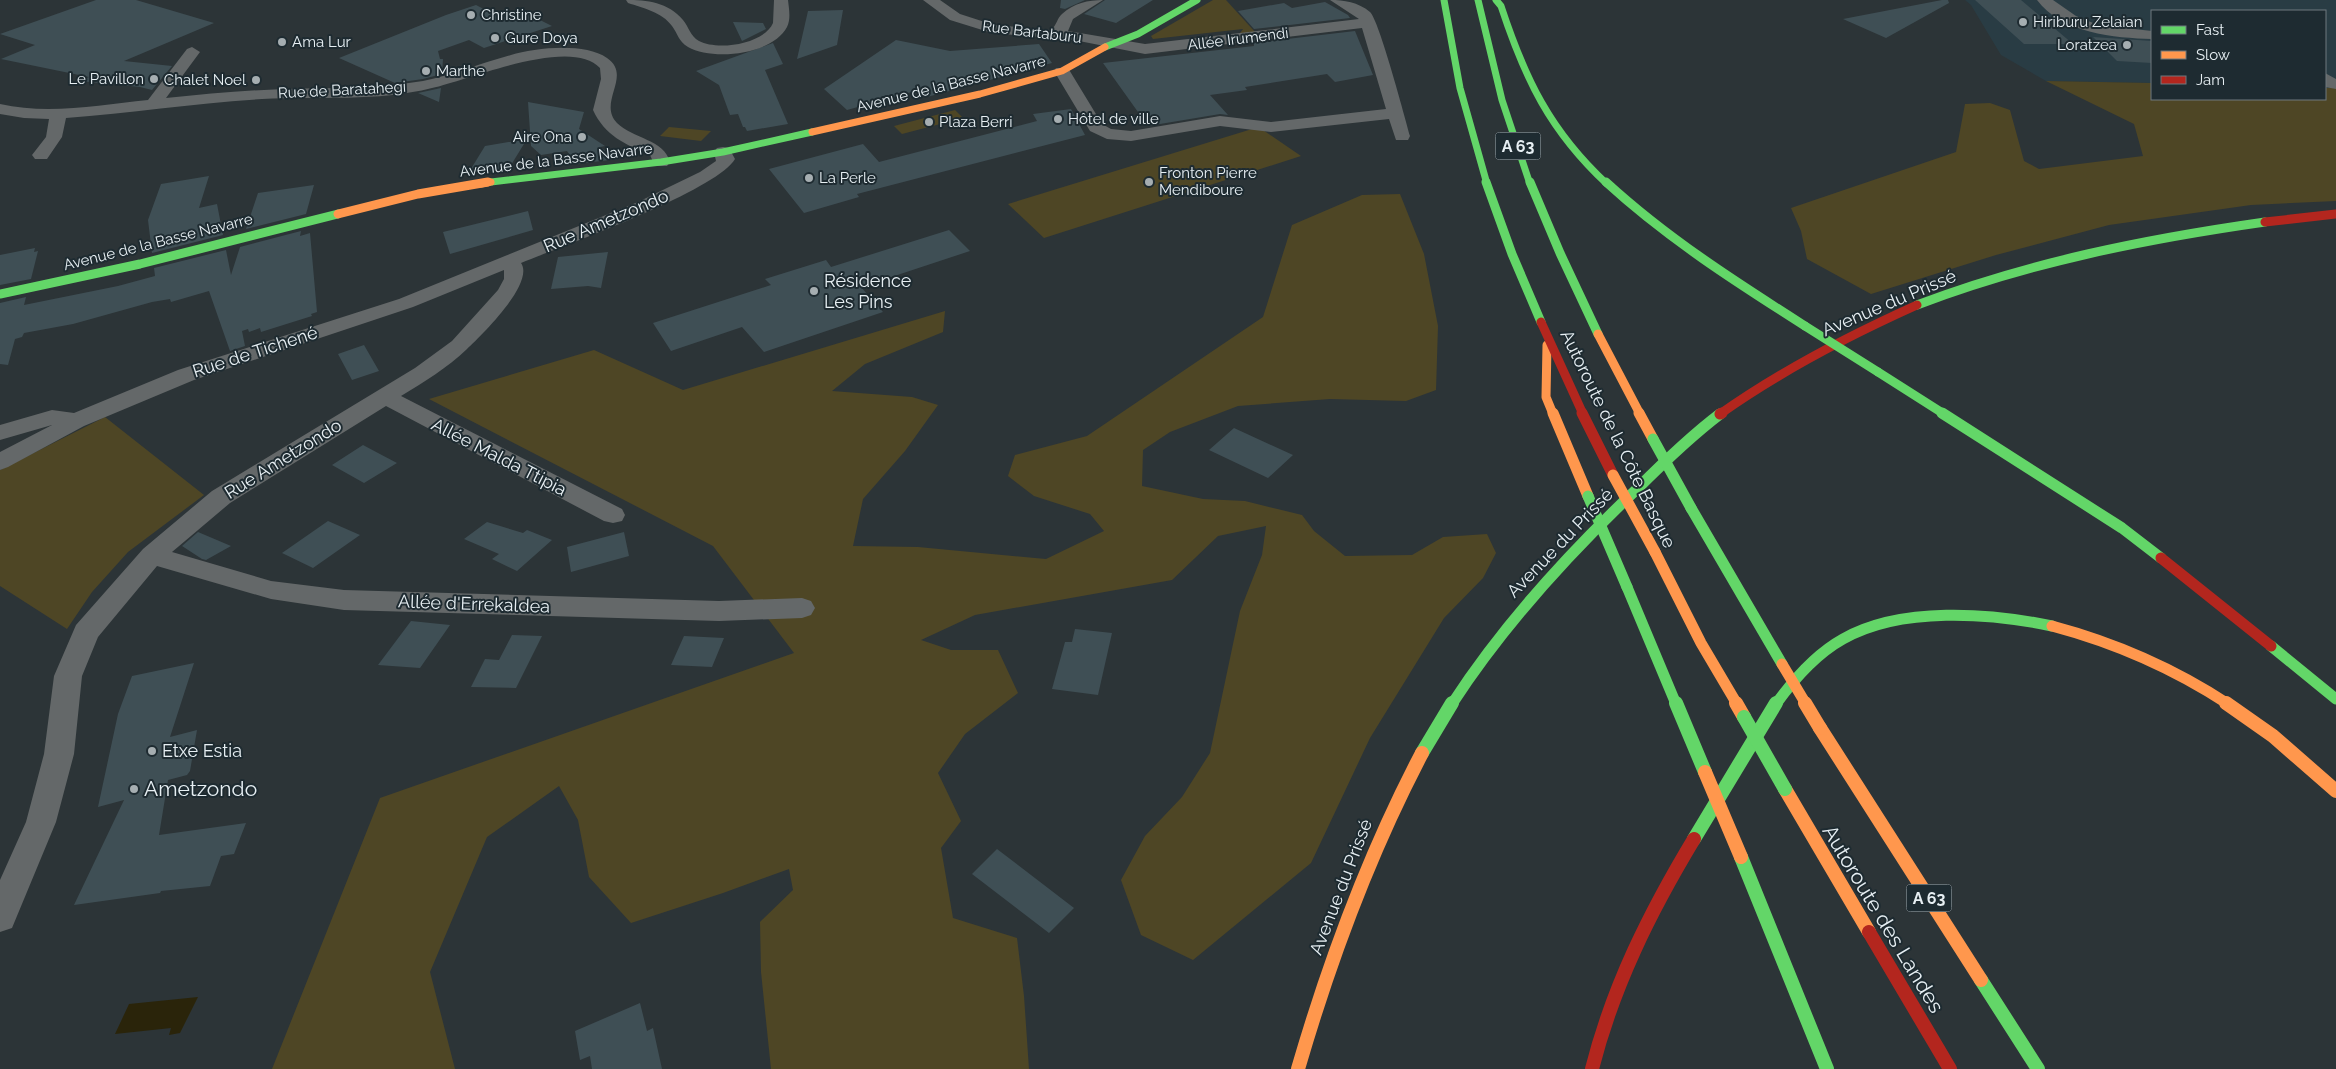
<svg xmlns="http://www.w3.org/2000/svg" width="2336" height="1069" font-family="Raleway,sans-serif">
<style>
.built{fill:#293c44}
.green{fill:#4e4625}
.water{fill:#2a240a}
.building{fill:#3f4f55}
.lines{fill:none;stroke-linecap:round;stroke-linejoin:round}
.street{fill:#646869;fill-rule:evenodd}
.fast-far3{stroke:#63d668;stroke-width:7}
.fast-far2{stroke:#63d668;stroke-width:9}
.fast-far1{stroke:#63d668;stroke-width:11}
.fast{stroke:#63d668;stroke-width:14}
.slow-far3{stroke:#ff974d;stroke-width:7}
.slow-far2{stroke:#ff974d;stroke-width:9}
.slow-far1{stroke:#ff974d;stroke-width:11}
.slow{stroke:#ff974d;stroke-width:14}
.jam-far2{stroke:#b3261e;stroke-width:9}
.jam-far1{stroke:#b3261e;stroke-width:11}
.jam{stroke:#b3261e;stroke-width:14}
.fast-bridge-far2{stroke:#63d668;stroke-width:9}
.fast-bridge-far1{stroke:#63d668;stroke-width:11}
.fast-bridge{stroke:#63d668;stroke-width:14}
.slow-bridge-far1{stroke:#ff974d;stroke-width:11}
.slow-bridge{stroke:#ff974d;stroke-width:14}
.poi-dot{fill:#a6aeb1;stroke:#1e2b31;stroke-width:2}
.labels{text-anchor:middle;stroke-width:4;stroke-linejoin:round;paint-order:stroke}
.far-poi-label{font-size:15px;fill:#e7eff3;stroke:#1e2b31;text-anchor:start}
.far-street-label{font-size:15px;fill:#e7eff3;stroke:#1e2b31}
.shield{fill:#1e2b31;stroke:#abb4b9;stroke-width:1}
.shield-label{font-size:16px;font-weight:bold;fill:#e7eff3}
.street-label{font-size:18px;fill:#e7eff3;stroke:#1e2b31}
.poi-label{font-size:18px;fill:#e7eff3;stroke:#1e2b31;text-anchor:start}
.near-poi-label{font-size:21px;fill:#e7eff3;stroke:#1e2b31;text-anchor:start}
.near-street-label{font-size:21px;fill:#e7eff3;stroke:#1e2b31}
</style>
<rect width="100%" height="100%" fill="#2c3437"/>
<path class="built" d="M1965,0H2336V88H2325V11H2152V83L2046,81L2001,55L1971,5Z"/>
<path class="green" d="M1213,0H1226L1255,32L1238,36L1243,29L1153,39L1151,36Z
M2046,81L2152,83V99H2325V88H2336V201L2251,205L2109,225L1996,255L1871,294L1807,259L1801,231L1791,208L1956,152L1965,104L1990,103L2010,110L2024,161L2039,169L2143,156L2134,124Z
M955,110L963,118L902,134L894,126Z
M669,127L711,131L701,141L660,136Z
M1252,129L1263,130L1301,156L1044,238L1008,204Z
M1400,194L1424,254L1438,326L1436,390L1406,401L1330,399L1238,406L1170,432L1143,450L1142,486L1203,499L1245,501L1302,515L1314,531L1345,556L1412,555L1443,537L1487,534L1496,553L1483,578L1444,618L1370,738L1311,863L1193,960L1141,935L1121,880L1145,836L1182,797L1210,753L1240,611L1262,555L1266,526L1218,536L1172,580L975,615L921,640L951,650H998L1018,693L965,734L938,773L961,821L941,848L953,918L1017,938L1024,996L1029,1069H771L761,972L760,922L793,890L789,869L723,893L631,923L589,877L578,820L559,786L487,837L430,972L455,1069H272L380,798L794,653L713,546L429,399L594,350L683,390L945,311L943,332L865,364L832,391L912,397L938,405L905,451L863,499L853,546L918,547L1046,559L1104,531L1090,514L1034,496L1008,476L1015,455L1087,436L1263,317L1292,225L1362,195Z
M105,417L204,495L128,552L92,592L67,629L0,586V470Z"/>
<path class="water" d="M198,997L180,1033L169,1035L171,1028L115,1034L129,1004Z"/>
<path class="building" d="M96,0H136L214,23L124,61L172,66L152,90L140,87L80,81L89,77L1,59L35,45L0,34Z
M1061,0H1085L1065,9L1060,8Z
M1105,0H1153L1116,23L1084,14Z
M1942,0H1948L1949,3L1886,38L1843,19Z
M1975,0H2021L2073,44H2024Z
M1325,2L1348,15L1350,18L1254,29L1238,11L1284,3L1292,8Z
M476,5L501,18L522,11L552,26L484,48L469,40L438,51L440,59H443L442,74L423,79L395,83L339,58L446,15Z
M843,10L837,45L797,59L808,11Z
M733,22L763,23L766,29L742,41Z
M1355,31L1373,75L1335,82L1327,74L1245,87L1247,90L1210,95L1228,115L1220,114L1148,126L1103,63L1254,46V43Z
M2093,37L2152,41V63L2117,61Z
M896,40L950,51L1039,44L1052,63L927,97L919,90L847,110L824,89Z
M773,43L783,64L765,70L788,124L747,131L745,127H743L738,114L730,115L719,85L696,71Z
M441,88L439,102L418,93L432,90Z
M528,102L584,112L579,129L605,146L600,147L618,159L576,164L567,151L541,155L531,146Z
M1071,109L1085,135L857,194L859,197L804,213L769,169L863,144L879,162L1037,121L1033,114Z
M527,139L508,170L469,172L485,146Z
M209,176L199,208L217,204L223,235L152,253L148,220L161,184Z
M314,185L306,214L246,229L258,193Z
M528,211L533,230L450,254L443,232Z
M949,230L970,251L861,287L883,312L764,352L742,327L671,351L653,323L771,285L765,279L826,260L831,267Z
M301,231L300,236L310,233L317,312L311,314L312,316L261,332L260,328L249,332L248,329L242,331L245,346L230,351L209,291L171,302L170,299L152,302L73,324L24,333L22,337L15,339L8,365L0,364V303L26,297L24,305L118,286L155,276L154,268L226,250L231,275L240,247Z
M35,248L34,252L38,251L31,279L0,285V255Z
M608,252L601,288L588,286L551,289L558,257Z
M364,345L379,371L352,380L338,354Z
M1234,428L1293,455L1268,478L1209,450Z
M363,445L378,453L397,463L364,483L332,465Z
M328,521L360,535L313,568L282,553Z
M487,522L523,533L527,530L552,540L517,571L492,559L499,554L464,539Z
M198,532L231,546L206,560L202,559L182,546Z
M624,532L629,556L571,572L567,547Z
M411,621L450,625L420,668L378,665Z
M1075,629L1112,633L1098,695L1052,689L1065,642H1072Z
M512,635L542,636L516,688L471,687L485,659L499,660Z
M684,636L724,638L712,667L671,665Z
M194,663L170,737L197,730L190,771L187,775L168,780L159,835L246,823L234,854L221,856L210,886L161,891L160,893L74,905L124,800L98,807L118,714L132,676Z
M997,849L1074,908L1049,933L972,874Z
M640,1003L647,1031L653,1028L662,1069H592L590,1056L580,1060L575,1031Z"/>
<g class="lines">
<path class="street" d="M626,0C647,0 668,2 683,20C689,27 690,36 699,41C718,51 764,44 773,23L774,0H788C789,9 791,19 787,27C772,55 713,61 688,47C678,41 678,34 672,26C662,12 643,8 628,3Z
M923,0H940L960,14L994,25L1051,30C1057,25 1057,18 1062,14C1074,3 1088,0 1103,0L1073,19L1068,31L1145,44L1359,19L1330,0C1344,0 1358,2 1370,12C1379,20 1405,118 1410,136L1408,140H1396L1389,119L1271,132L1220,126L1131,141L1107,139L1090,131L1054,71L1056,68H1068L1102,124L1111,129L1131,131L1220,116L1271,122L1386,109L1362,28L1145,54L1074,40L992,33L950,20Z
M2037,0H2053L2076,16L2098,25L2152,31V39C2115,38 2061,33 2037,0Z
M192,47L200,52L166,98C199,95 232,91 264,90C317,87 371,90 423,81C453,75 481,63 511,55C535,48 584,42 607,58C633,76 597,102 617,123C633,139 664,139 670,162L667,166H655L650,155C625,144 605,136 593,110L601,79L600,68C571,36 468,80 432,88C377,102 318,96 262,99C196,103 131,113 66,118L62,137L47,159H35L32,155L46,137L49,119L24,118L0,114V104C48,115 100,105 148,100L187,49Z
M2325,73L2336,79V89L2325,87Z
M723,147L729,148L735,159C716,191 563,246 521,263C535,283 482,335 467,349C447,368 424,382 401,396L622,509L625,515L622,521L613,523L604,521L386,406L230,503L172,552L271,581L344,590L719,601L802,598L811,601L815,608L811,615L802,618L719,621L344,610L271,599L157,566L98,637L82,676L74,754L56,822L12,928L0,932V880L26,822L44,754L54,676L76,625L143,549L212,491L415,368L452,341L498,290L504,279V270L413,307L194,380L84,426L8,467L0,470V452L52,425L0,440V425L52,410L74,413L178,370L399,299L638,202L700,172L716,161L714,152L717,148Z"/>
<path class="fast-far3" d="M1444,0L1460,88L1487,184
M1478,0L1502,100L1530,184
M1496,0L1501,6C1525,79 1550,131 1607,184
M1105,47L1138,34L1197,0
M491,182L661,162L723,152L812,132"/>
<path class="fast-far2" d="M1486,182L1512,254L1541,322
M1530,182L1560,253L1598,334
M1606,182C1667,238 1736,282 1805,326
M0,294L140,264L338,214
M1917,305C2030,262 2146,239 2265,222
M1878,372L1944,414"/>
<path class="fast-far1" d="M1942,413L2122,528L2161,558
M1691,508L1782,664
M1627,587L1676,704
M2271,646L2336,699
M1452,704C1504,624 1568,554 1638,488C1664,462 1691,436 1720,414
M1776,704C1794,679 1816,654 1843,639C1901,606 1990,613 2052,626"/>
<path class="fast" d="M1676,703L1705,772
M1422,753L1452,703
M1694,839L1776,703
M1741,857L1827,1069
M1981,980L2038,1069"/>
<path class="slow-far3" d="M812,132L980,94L1062,71L1105,47
M481,184L491,182"/>
<path class="slow-far2" d="M338,214L418,194L488,182
M1598,334L1640,414
M1547,345L1546,397L1553,414"/>
<path class="slow-far1" d="M1553,413L1588,496
M1639,413L1653,439
M1655,552L1701,643L1737,704
M2052,626C2116,643 2173,668 2228,704"/>
<path class="slow" d="M1736,703L1744,717
M2226,703L2273,736L2336,791
M1820,728L1981,980
M1785,789L1869,932
M1298,1069C1330,959 1369,854 1422,753"/>
<path class="jam-far2" d="M2265,222L2336,214
M1541,322L1583,414
M1720,414C1782,370 1848,336 1917,305"/>
<path class="jam-far1" d="M1582,413L1613,475
M1720,414L1722,413
M2161,558L2271,646"/>
<path class="jam" d="M1869,932L1950,1069
M1592,1069C1613,986 1650,912 1694,839"/>
<path class="fast-bridge-far2" d="M1805,326L1878,372"/>
<path class="fast-bridge-far1" d="M1653,439L1691,508
M1588,496L1627,587"/>
<path class="fast-bridge" d="M1744,717L1785,789"/>
<path class="slow-bridge-far1" d="M1613,475L1655,552
M1782,664L1806,704"/>
<path class="slow-bridge" d="M1805,703L1820,728
M1705,772L1741,857"/>
</g>
<g class="poi-dot">
<circle cx="471" cy="15" r="5"/>
<circle cx="2023" cy="22" r="5"/>
<circle cx="495" cy="38" r="5"/>
<circle cx="282" cy="42" r="5"/>
<circle cx="2127" cy="45" r="5"/>
<circle cx="426" cy="71" r="5"/>
<circle cx="154" cy="79" r="5"/>
<circle cx="256" cy="80" r="5"/>
<circle cx="1058" cy="119" r="5"/>
<circle cx="929" cy="122" r="5"/>
<circle cx="582" cy="137" r="5"/>
<circle cx="809" cy="178" r="5"/>
<circle cx="1149" cy="182" r="5"/>
<circle cx="814" cy="291" r="5"/>
<circle cx="152" cy="751" r="5"/>
<circle cx="134" cy="789" r="5"/>
</g>
<g class="labels">
<g class="far-poi-label">
<text x="481" y="20">Christine</text>
<text x="2033" y="27">Hiriburu Zelaian</text>
<text x="505" y="43">Gure Doya</text>
<text x="292" y="47">Ama Lur</text>
<text x="2117" y="50" text-anchor="end">Loratzea</text>
<text x="436" y="76">Marthe</text>
<text x="144" y="84" text-anchor="end">Le Pavillon</text>
<text x="246" y="85" text-anchor="end">Chalet Noel</text>
<text x="1068" y="124">Hôtel de ville</text>
<text x="939" y="127">Plaza Berri</text>
<text x="572" y="142" text-anchor="end">Aire Ona</text>
<text x="1159" y="178">Fronton Pierre<tspan x="1159" dy="17">Mendiboure</tspan></text>
<text x="819" y="183">La Perle</text>
</g>
<g class="far-street-label">
<text transform="translate(1032 32) rotate(7)" y="5">Rue Bartaburu</text>
<text transform="translate(1238 39) rotate(-7)" y="5">Allée Irumendi</text>
<text transform="translate(951 84) rotate(-14)" y="5">Avenue de la Basse Navarre</text>
<text transform="translate(342 90) rotate(-3)" y="5">Rue de Baratahegi</text>
<text transform="translate(556 160) rotate(-7)" y="5">Avenue de la Basse Navarre</text>
<text transform="translate(158 242) rotate(-14)" y="5">Avenue de la Basse Navarre</text>
</g>
<g class="shield">
<rect x="1495.5" y="132.5" width="45" height="27" rx="4"/>
<rect x="1906.5" y="884.5" width="45" height="27" rx="4"/>
</g>
<g class="shield-label">
<text x="1518" y="152">A 63</text>
<text x="1929" y="904">A 63</text>
</g>
<g class="street-label">
<text transform="translate(606 221) rotate(-23)" y="6">Rue Ametzondo</text>
<text transform="translate(1889 303) rotate(-23)" y="6">Avenue du Prissé</text>
<text transform="translate(255 352) rotate(-18)" y="6">Rue de Tichené</text>
<text transform="translate(1618 439) rotate(64)" y="6">Autoroute de la Côte Basque</text>
<text transform="translate(499 457) rotate(27)" y="6">Allée Malda Ttipia</text>
<text transform="translate(283 459) rotate(-32)" y="6">Rue Ametzondo</text>
<text transform="translate(1560 543) rotate(-46)" y="6">Avenue du Prissé</text>
<text transform="translate(474 604) rotate(2)" y="6">Allée d'Errekaldea</text>
<text transform="translate(1341 887) rotate(-69)" y="6">Avenue du Prissé</text>
</g>
<g class="poi-label">
<text x="824" y="287">Résidence<tspan x="824" dy="21">Les Pins</tspan></text>
<text x="162" y="757">Etxe Estia</text>
</g>
<g class="near-poi-label">
<text x="144" y="796">Ametzondo</text>
</g>
<g class="near-street-label">
<text transform="translate(1883 919) rotate(59)" y="7">Autoroute des Landes</text>
</g>
</g>
<rect x="2151" y="10" width="175" height="90" fill="#1e2b31" stroke="#6e797f"/>
<rect x="2161" y="26" width="25" height="8" fill="#63d668" stroke="#6e797f"/>
<text x="2196" y="35" font-size="15" fill="#e7eff3">Fast</text>
<rect x="2161" y="51" width="25" height="8" fill="#ff974d" stroke="#6e797f"/>
<text x="2196" y="60" font-size="15" fill="#e7eff3">Slow</text>
<rect x="2161" y="76" width="25" height="8" fill="#b3261e" stroke="#6e797f"/>
<text x="2196" y="85" font-size="15" fill="#e7eff3">Jam</text>
</svg>
